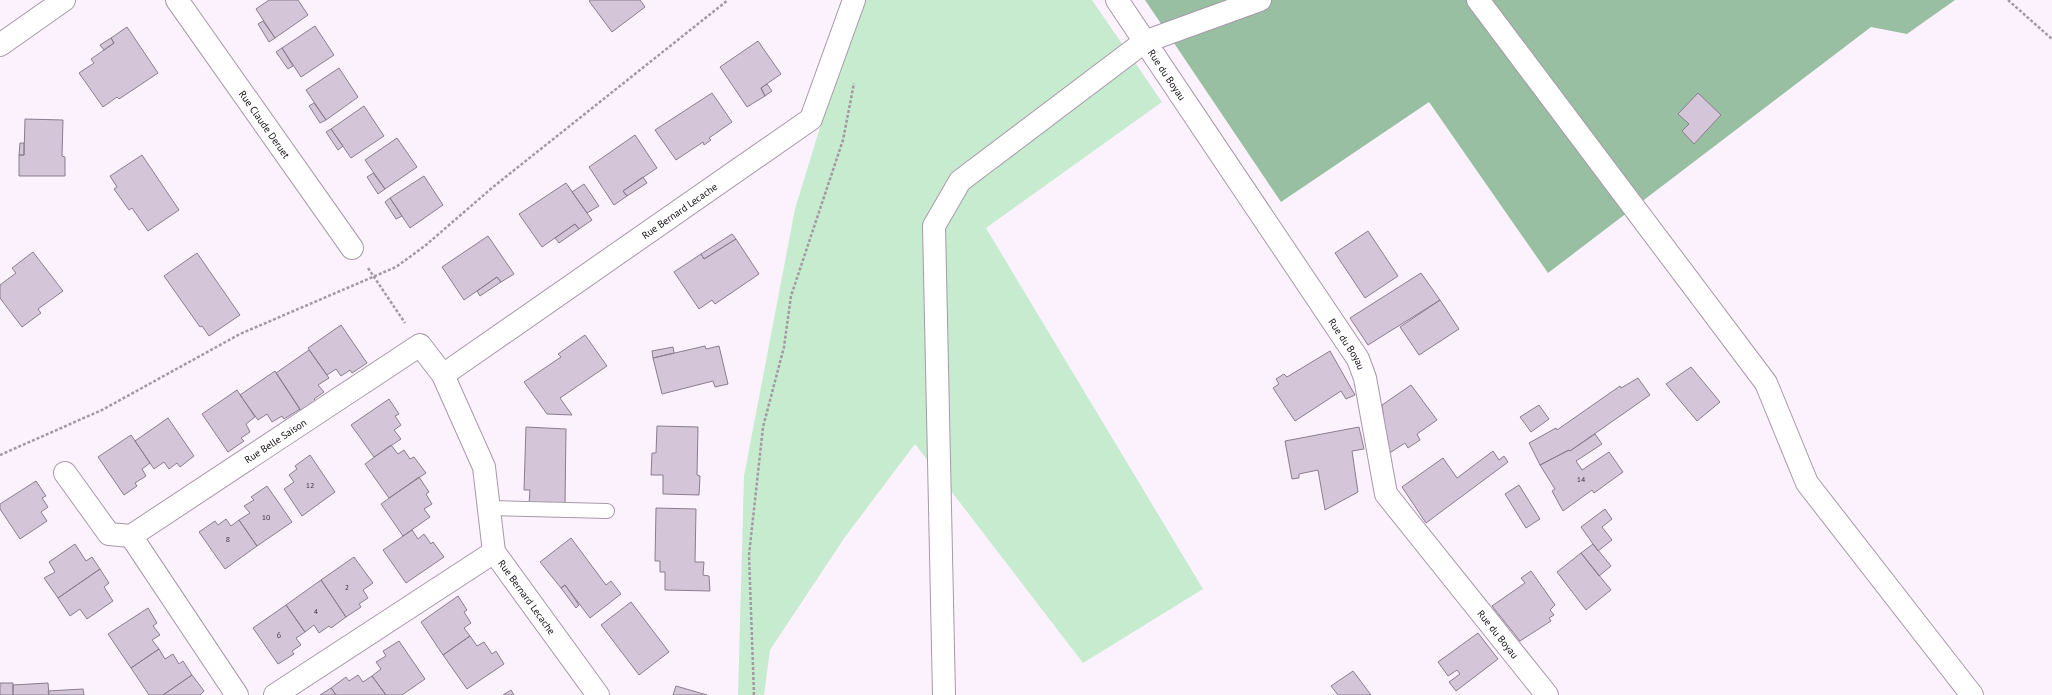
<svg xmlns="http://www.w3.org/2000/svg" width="2052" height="695" font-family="'PT Sans',sans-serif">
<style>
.green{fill:#c7ebcf}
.forest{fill:#98bfa1}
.building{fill:#d4c5d9;stroke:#8b7d8f}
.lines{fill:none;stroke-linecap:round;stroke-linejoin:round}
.service-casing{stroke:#a898aa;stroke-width:16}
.minor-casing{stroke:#a898aa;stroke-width:24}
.path{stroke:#a299a3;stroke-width:2.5;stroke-dasharray:3 2;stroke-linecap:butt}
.service{stroke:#fff;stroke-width:14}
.minor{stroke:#fff;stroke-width:22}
.labels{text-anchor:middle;stroke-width:4;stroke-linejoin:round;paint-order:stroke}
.number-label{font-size:8px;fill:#433b45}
.street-label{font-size:10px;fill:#130d14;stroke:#fff}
</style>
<rect width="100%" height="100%" fill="#fcf2fe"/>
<path class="green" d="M859,0H1092L1162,102L986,228L1203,589L1083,663L915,444L845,537L770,650L764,695H738L744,476L795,209Z"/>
<path class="forest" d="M1145,0H1955L1907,34L1871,27L1548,273L1429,102L1281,202Z"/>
<path class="building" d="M269,0H298L308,15L275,38L256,9Z
M591,0H640L645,7L612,32L589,1Z
M263,21L275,38L269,42L258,24Z
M315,26L334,55L301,77L282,48Z
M127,27L158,73L119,99L117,97L103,107L79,73L94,63L91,59L114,43L111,38Z
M111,38L114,43L104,50L100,45Z
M758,41L781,74L761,88L765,96L747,107L720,67Z
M282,48L293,66L288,69L276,52Z
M339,68L358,97L326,120L306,90Z
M767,84L772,91L765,96L761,88Z
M712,93L732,122L709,138L711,140L704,145L703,142L676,160L655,130Z
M1698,93L1721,115L1694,144L1682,131L1689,124L1678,114Z
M314,103L326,120L320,123L309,106Z
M364,106L384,136L351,158L331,129Z
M25,119L63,120L62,156L65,157V176H19V155H24Z
M331,129L343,146L338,150L326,132Z
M635,135L657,168L623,191L627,196L614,205L589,167Z
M397,138L417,167L385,189L365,160Z
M20,143H24V155H19Z
M142,155L179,210L148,231L132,208L129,210L114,189L117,187L110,176Z
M373,173L385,189L378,194L367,177Z
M424,176L443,205L410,228L390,198Z
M643,177L647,183L627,196L623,191Z
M566,183L592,220L579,229L575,224L542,247L519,214Z
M584,184L599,206L587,213L572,192Z
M390,198L402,216L396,219L385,202Z
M575,224L579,229L559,243L555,238Z
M1368,231L1398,276L1365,298L1335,253Z
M732,234L736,239L704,259L701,254Z
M488,236L514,274L501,282L497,277L464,300L442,267Z
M736,239L759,274L715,304L712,300L699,309L674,272L701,254L704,259Z
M33,252L63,291L38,309L41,313L22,327L0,298V285L16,273L12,268Z
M197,253L240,315L209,336L202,326L200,327L164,276Z
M1421,273L1440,300L1368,345L1350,318Z
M497,277L501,282L480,296L477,291Z
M1440,300L1459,329L1419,355L1400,327Z
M341,325L367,363L352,373L350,370L341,376L336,369L327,375L308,348Z
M585,335L607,366L560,398L572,415L547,414L524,382L561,357L558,354Z
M705,346L706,349L719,346L728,384L715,387L713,381L662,394L653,358Z
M673,347L674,353L653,358L652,351Z
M309,350L329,378L318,385L324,392L314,399L316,401L301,411L276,373Z
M1330,351L1355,395L1346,399L1341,391L1295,421L1273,388L1279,384L1276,379L1284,374L1287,377Z
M1691,367L1720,402L1697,421L1666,384Z
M275,371L300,409L284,419L282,416L272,422L267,414L258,420L240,395Z
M1638,378L1650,395L1570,451L1569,450L1540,465L1529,443L1556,428L1557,430L1620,386L1621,388Z
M1411,385L1437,420L1417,434L1420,440L1408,448L1405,443L1388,454L1382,405Z
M237,390L255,417L246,424L250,432L241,438L244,441L228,452L202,414Z
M389,399L399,414L395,416L401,425L394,430L401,439L374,457L351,425Z
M1539,405L1549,419L1531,432L1520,417Z
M168,418L194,456L180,467L177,463L169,469L164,462L154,469L135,441Z
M657,426L698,427L697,475L700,476L699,495L663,494V475H651L652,453H656Z
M526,427L566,429L565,504L529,503L530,490H524Z
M1359,427L1364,449L1352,451L1358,492L1325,510L1318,470L1299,474V478L1292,479L1285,441Z
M1595,434L1602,444L1576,461L1582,470L1609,452L1623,472L1594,493L1592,490L1563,511L1552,491L1555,489L1540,465L1569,450L1570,451Z
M131,435L150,463L142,469L146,476L135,483L137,486L124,495L98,457Z
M391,445L398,454L404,450L410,459L414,457L426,473L389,498L365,464Z
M1493,451L1499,460L1504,456L1508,462L1426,523L1402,487L1443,458L1457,478Z
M310,455L335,492L302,516L284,489L294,482L289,475L297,469L295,466Z
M419,477L429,492L426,494L432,504L424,509L430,517L403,536L381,504Z
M36,481L46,496L42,498L48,507L41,512L47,521L20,539L0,509V504Z
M1519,485L1540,519L1526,528L1505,494Z
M267,486L292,522L257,546L239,520L250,513L244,506L254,500L251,497Z
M656,508L696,509L695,562H704L703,575L709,576L710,591L665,590V572H660V561H655Z
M1605,509L1612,519L1602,527L1612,540L1598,551L1581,527Z
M226,519L231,526L239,520L257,546L225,569L199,532L215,521L218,525Z
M412,530L418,539L424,534L431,544L433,542L444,557L406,583L383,550Z
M571,538L606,585L611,581L621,594L590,618L565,585L561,588L540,562Z
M75,544L86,561L92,557L100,569L58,598L44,578L55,572L49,562Z
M1593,544L1611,566L1599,576L1581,553Z
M1581,553L1611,590L1586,610L1557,572Z
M354,557L373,583L363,590L368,598L359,604L361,607L346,617L321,580Z
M100,569L109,583L104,587L113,601L87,619L80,609L70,616L58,598Z
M1531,571L1555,605L1550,610L1554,615L1549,618L1551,621L1520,641L1492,606L1525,583L1521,578Z
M321,580L346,617L331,628L329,626L319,633L314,625L305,632L286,605Z
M565,585L579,605L576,608L561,588Z
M458,596L467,610L464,612L471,623L464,628L470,636L443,655L421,622Z
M631,602L669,652L639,675L601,625Z
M286,605L305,632L296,638L301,645L292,651L294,654L278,664L253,628Z
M148,608L157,623L153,626L160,635L152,640L159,649L131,668L108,634Z
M1478,633L1498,659L1456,691L1449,682L1460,674L1457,670L1448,676L1438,662Z
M470,636L477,646L484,642L492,654L496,651L504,664L467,689L443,655Z
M399,641L425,679L402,695H386L372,676L381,669L376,662L386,656L383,651Z
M159,649L165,659L173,654L179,664L183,661L192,675L163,695H149L131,668Z
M1353,671L1371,695H1338L1331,686Z
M192,675L204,691L200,695H163Z
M358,675L363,682L372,676L386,695H336L331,688L346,677L349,681Z
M0,683H13V695H0Z
M48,683L49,695H13V685Z
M676,686L707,695H673Z
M331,688L336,695H320Z
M83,689L84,695H49L48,691Z
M511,690L514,695H503Z"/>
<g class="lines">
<defs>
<path id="service" d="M489,508L607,511"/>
<g id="minor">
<path id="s1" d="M177,0L352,248"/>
<path id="s2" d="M1117,0L1358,359L1365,378L1386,494L1547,695"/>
<path d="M1478,0L1766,383L1807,483L1972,695"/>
<path d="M0,45L64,0"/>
<path d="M65,473L109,534L131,536"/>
<path id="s3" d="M237,695L131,536L420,345L443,375"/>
<path d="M275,695L494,552"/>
<path id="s4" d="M598,695L494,552L484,467L443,375L811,119L854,0"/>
<path d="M944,695L934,226L960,181L1144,42L1260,0"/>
</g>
</defs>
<use href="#service" class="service-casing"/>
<use href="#minor" class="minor-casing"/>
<path class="path" d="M2008,0L2052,39
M368,268L405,323
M0,455L102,410L240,334L396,267L426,245L493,187L728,0
M754,695L749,555L763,427L784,347L791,296L843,140L854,83"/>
<use href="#service" class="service"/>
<use href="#minor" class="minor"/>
</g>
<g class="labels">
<g class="number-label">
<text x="1581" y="482">14</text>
<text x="310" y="488">12</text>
<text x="266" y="520">10</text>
<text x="228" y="542">8</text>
<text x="347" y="590">2</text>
<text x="316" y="614">4</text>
<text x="279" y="638">6</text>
</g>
<g class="street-label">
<text dy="4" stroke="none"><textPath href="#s2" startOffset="90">Rue du Boyau</textPath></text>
<text dy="4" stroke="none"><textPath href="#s1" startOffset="152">Rue Claude Deruet</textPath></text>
<text dy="4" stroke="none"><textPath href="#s4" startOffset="651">Rue Bernard Lecache</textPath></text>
<text dy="4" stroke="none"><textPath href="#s2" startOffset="414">Rue du Boyau</textPath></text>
<text dy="4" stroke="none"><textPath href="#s3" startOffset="364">Rue Belle Saison</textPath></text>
<text transform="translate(527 597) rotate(54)" y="4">Rue Bernard Lecache</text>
<text dy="4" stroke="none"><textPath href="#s2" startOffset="750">Rue du Boyau</textPath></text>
</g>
</g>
</svg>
